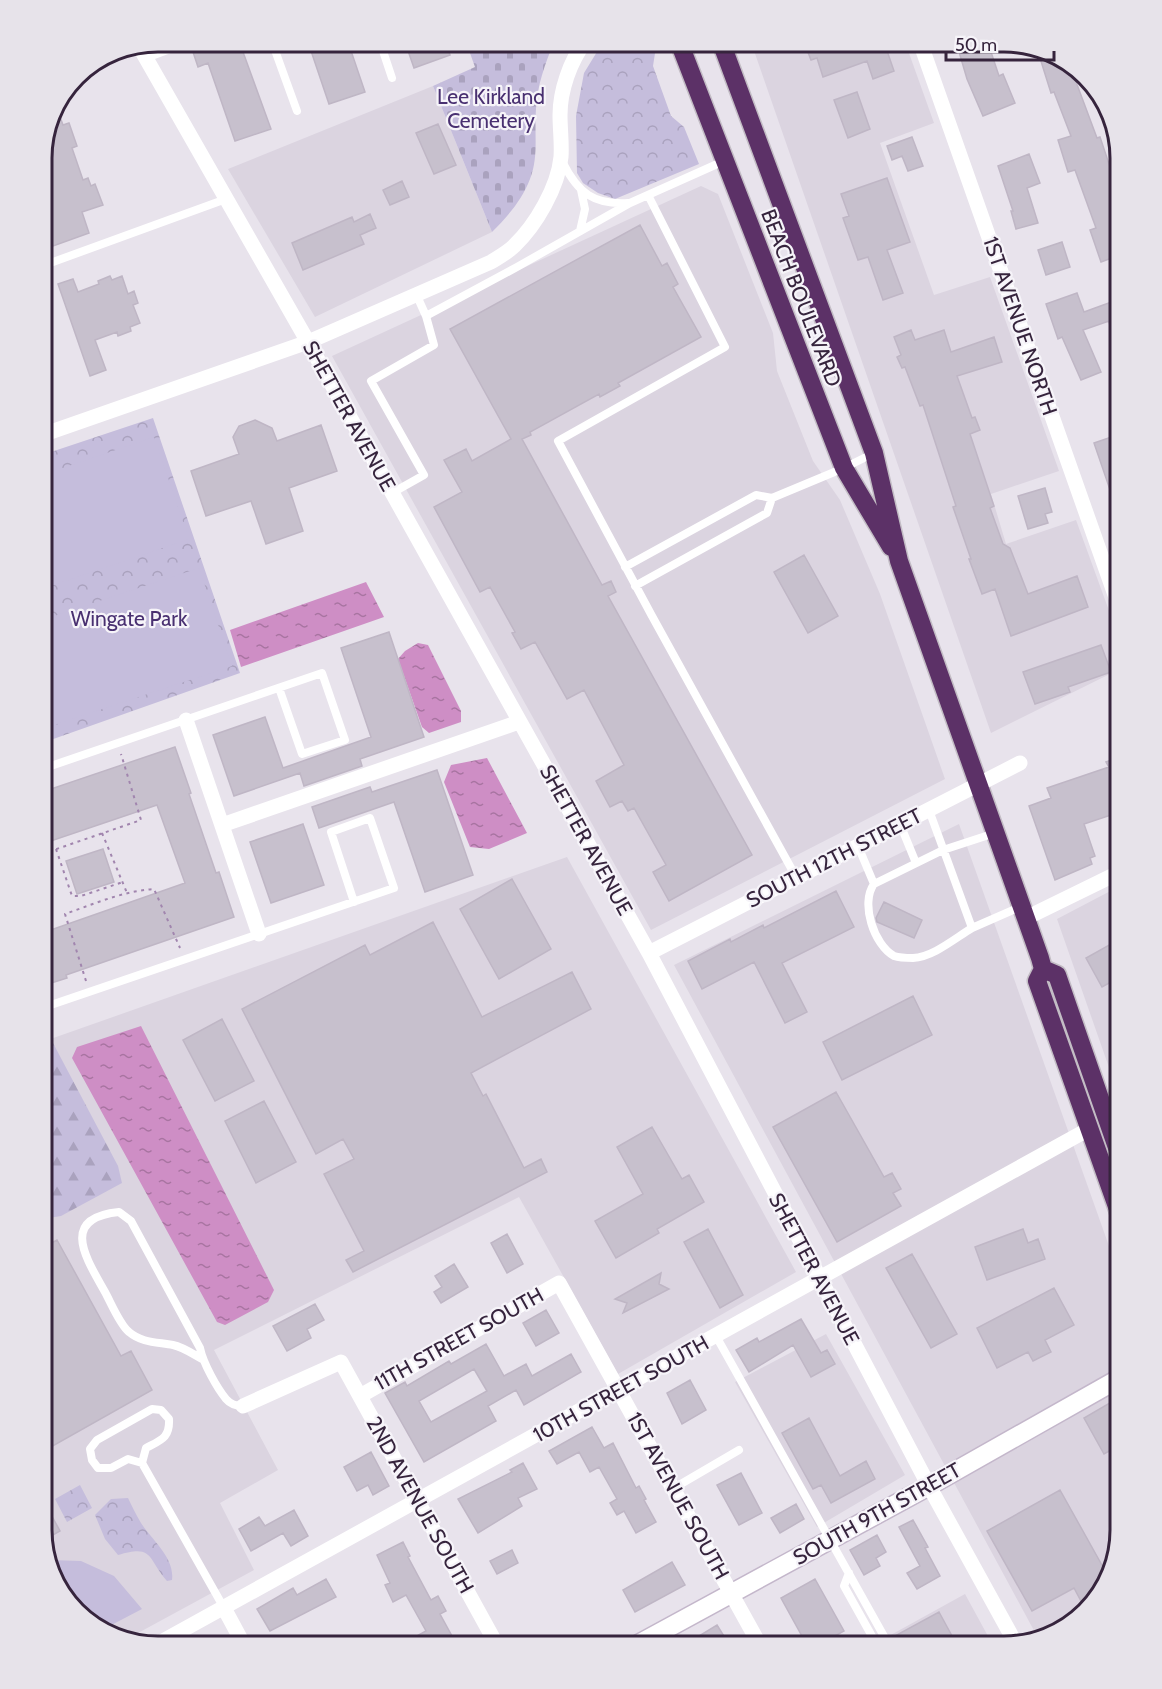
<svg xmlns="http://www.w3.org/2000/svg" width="1162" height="1689" font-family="Cabin,sans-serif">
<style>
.built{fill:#dbd4e0}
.forest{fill:url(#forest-firs)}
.cemetery{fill:url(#cemetery-stones)}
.park{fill:url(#park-crowns)}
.pitch{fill:#c5bddc}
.water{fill:url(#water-ripples)}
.building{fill:#c7c0cd;stroke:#bfb6c5;stroke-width:1.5;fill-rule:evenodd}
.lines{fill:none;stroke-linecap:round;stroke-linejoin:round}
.secondary-casing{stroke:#c4b7cb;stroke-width:21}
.highway-casing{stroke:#c3bdc5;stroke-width:21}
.path{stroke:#a185ae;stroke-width:2;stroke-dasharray:3 4.5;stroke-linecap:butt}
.lane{stroke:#fff;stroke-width:8}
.street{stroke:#fff;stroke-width:15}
.secondary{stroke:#fff;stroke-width:18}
.highway{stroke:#5c3167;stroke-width:18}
.labels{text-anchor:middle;stroke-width:4.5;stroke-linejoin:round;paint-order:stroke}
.park-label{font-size:21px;fill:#493071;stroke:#f6f4f9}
.street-label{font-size:21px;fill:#36243d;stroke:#f6f4f9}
.rim{fill:none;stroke:#36243d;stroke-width:3}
</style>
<defs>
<pattern id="forest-firs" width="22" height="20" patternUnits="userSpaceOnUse" patternTransform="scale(1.5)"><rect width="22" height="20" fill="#c5bddc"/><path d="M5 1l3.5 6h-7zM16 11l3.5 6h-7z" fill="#aaa2be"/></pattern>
<pattern id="cemetery-stones" width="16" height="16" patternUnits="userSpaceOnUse" patternTransform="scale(1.5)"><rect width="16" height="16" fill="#c5bddc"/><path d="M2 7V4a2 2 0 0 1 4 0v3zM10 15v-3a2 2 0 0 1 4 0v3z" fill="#aaa2be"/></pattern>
<pattern id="park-crowns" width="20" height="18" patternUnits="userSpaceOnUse" patternTransform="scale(1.5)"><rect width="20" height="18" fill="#c5bddc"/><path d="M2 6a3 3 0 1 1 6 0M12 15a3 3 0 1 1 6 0" fill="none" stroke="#aaa2be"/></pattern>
<pattern id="water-ripples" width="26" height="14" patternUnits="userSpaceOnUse" patternTransform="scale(1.5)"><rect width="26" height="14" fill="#ce8ec5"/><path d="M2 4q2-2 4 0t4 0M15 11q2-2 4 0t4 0" fill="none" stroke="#a874a1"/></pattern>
</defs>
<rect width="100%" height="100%" fill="#e8e3ec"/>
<path class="built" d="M751,42H905L934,123L880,143L934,295L990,277L1059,471L991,494L1006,544L1076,520L1120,641V669L991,733Z
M433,86L492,232L315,317L228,169Z
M701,186L718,194L773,333L777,371L813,461L840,500L880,594L945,779L651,930L332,356Z
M959,824L1120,1277V1531L1104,1589L1062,1632L1038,1638L674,965Z
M567,857L796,1272L618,1374L519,1197L214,1350L278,1470L220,1503L254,1570L127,1639L100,1631L57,1589L42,1531V1042Z
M1120,886V1096H1119L1057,919Z
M826,1334L905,1475L817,1527L735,1382Z
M965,1594L989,1638L972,1647H881L878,1642Z"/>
<path class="forest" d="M44,1039L53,1043L118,1166L122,1183L61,1216L42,1219Z"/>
<path class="cemetery" d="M466,42H554C545,64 537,86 536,109C534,133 539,156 530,179C522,200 508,216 492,232L433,86L475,67Z"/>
<path class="park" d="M603,42H654L656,47L653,66L671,116L684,127L699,164L615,199L598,193L583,183L577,173L576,116L584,73Z
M153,418L240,673L42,743V455Z
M80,1485L92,1508L67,1522L55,1499Z
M128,1498C132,1506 136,1515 141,1523C152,1540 175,1558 172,1580L167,1581C147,1558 154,1544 118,1555L105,1539L95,1515L111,1499Z"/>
<path class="pitch" d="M154,437L189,539L42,589V475Z
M199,568L232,666L42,729V620Z
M50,1560L81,1561L114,1576L142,1609L100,1631L57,1589Z"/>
<path class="water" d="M366,582L384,617L241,667L230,630Z
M418,643L428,645L461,711V722L429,733L422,727L398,659L405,651Z
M487,758L527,833L489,849L470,847L444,782L451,765Z
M141,1026L274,1290L268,1302L225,1325L217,1322L72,1058L77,1047Z"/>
<path class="building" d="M213,42H266V44L243,52L271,129L235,141L208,63L198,67L192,49Z
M308,42H348L365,92L329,104Z
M405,42H446L450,55L414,68Z
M804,42H839L842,51L865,42H884L894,71L873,79L867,61L823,77L817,58L811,60Z
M966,42H973L977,53L990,49L999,76L1003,74L1015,103L983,116L967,79L957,45Z
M1050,55L1069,63L1097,138L1100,137L1120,197L1110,201L1120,227V255L1101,262L1090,230L1096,228L1075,170L1068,172L1058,140L1071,136L1054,92L1051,93L1040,58Z
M857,92L870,129L848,138L834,100Z
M56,106L63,125L69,123L77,146L72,148L83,180L88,178L91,186L95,184L103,205L82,212L89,233L42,250V151L51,113Z
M438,124L456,165L434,174L416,133Z
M912,137L923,166L908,171L902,156L892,160L887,146Z
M1029,154L1040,183L1027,188L1038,223L1016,229L1011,211H1013L998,166Z
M887,178L910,242L887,250L903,293L883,300L868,257L858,260L843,218L849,216L841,194Z
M402,181L409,197L390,205L383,190Z
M370,214L376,228L360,235L364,244L303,270L292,243L352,217L354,222Z
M640,225L662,266L667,263L678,284L673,287L701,337L618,383L620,386L600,397L599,394L530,432L531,435L522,439L602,585L611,581L616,592L608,596L752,855L669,901L653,872L666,865L634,808L628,811L622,801L610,807L596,781L624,765L584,690L567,699L535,642L521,649L512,633L515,632L490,587L480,592L434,507L462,492L444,460L466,449L472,461L511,439L450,329Z
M1062,242L1070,267L1046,275L1038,250Z
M110,276L112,280L122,276L128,294L134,291L138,303L133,305L140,323L130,327L131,331L118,336L117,332L95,340L106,370L90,376L58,284L73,279L78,292L99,284L98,281Z
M1077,293L1084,312L1117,300L1120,308V322L1110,326L1109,321L1083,330L1101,372L1081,380L1062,337L1058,339L1046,304Z
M911,330L915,340L944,330L951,352L994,337L1002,362L957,376L972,418L975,417L980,430L970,434L994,506L990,508L1003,544L1010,548L1028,594L1077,576L1088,607L1011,636L995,589L982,594L969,559H971L953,507L956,506L923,405L920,406L905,367L902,368L897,357L901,355L894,337Z
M255,420L272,428L277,441L321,425L337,471L289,488L303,531L266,544L251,501L206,516L191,471L239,454L233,437L239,426Z
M1120,434V513H1118L1094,443Z
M1045,488L1052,512L1045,514L1048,523L1028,529L1018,496Z
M804,555L838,616L808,633L774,572Z
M389,632L424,737L360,759L362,766L304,786L300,773L234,796L213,735L265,717L283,768L371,737L341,648Z
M1101,645L1111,672L1068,687L1070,692L1035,704L1023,672Z
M175,747L191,793L189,794L216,873L219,872L234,917L66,975L67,978L42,986V933L185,883L157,805L42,844V792Z
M1120,757V812L1084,824L1095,856L1090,858L1092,864L1055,880L1029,806L1051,798L1047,788L1109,767L1106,762Z
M437,770L473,875L425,892L394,802L319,828L312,807L370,787L372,792Z
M303,824L324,885L271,903L250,842Z
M103,849L114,882L77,894L66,861Z
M512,879L551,949L499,979L460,909Z
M836,891L854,927L782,963L807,1012L785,1023L754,962L702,989L688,961L730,939L731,942L763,925L764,928Z
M884,902L922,920L914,938L877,922L876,918Z
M433,922L482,1017L572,972L591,1009L471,1073L483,1096L486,1094L524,1168L541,1159L547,1172L353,1272L346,1260L364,1251L324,1174L354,1159L343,1139L316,1154L242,1009L365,945L370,955Z
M1120,939V977L1102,987L1086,958Z
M913,996L932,1035L842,1080L823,1042Z
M222,1019L254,1081L215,1101L183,1040Z
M836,1092L884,1177L892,1173L901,1189L893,1193L901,1206L837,1242L773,1127Z
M264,1101L296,1162L256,1183L225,1121Z
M652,1127L682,1179L689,1175L704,1202L657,1229L659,1233L616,1258L595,1221L643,1194L617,1147Z
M708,1229L743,1295L720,1308L684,1242Z
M1023,1229L1028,1243L1038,1239L1045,1259L987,1280L975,1247Z
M507,1234L523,1264L507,1273L491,1243Z
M57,1240L121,1356L131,1351L152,1390L42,1452V1248Z
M912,1254L957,1334L931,1348L886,1268Z
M454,1264L468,1287L441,1303L434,1292L442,1287L435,1276Z
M661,1273L659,1284L669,1289L623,1313L627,1303L615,1299Z
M1054,1288L1074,1325L1045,1340L1051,1352L1033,1361L1028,1352L997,1368L977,1328Z
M315,1304L324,1320L307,1329L311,1338L287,1351L273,1326Z
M546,1310L559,1333L536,1346L523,1323Z
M801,1319L821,1353L827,1350L835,1364L811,1377L793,1345L749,1372L736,1350L757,1338L759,1342Z
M486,1344L504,1376L526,1364L532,1376L571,1354L581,1372L524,1405L516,1390L488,1406L496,1421L424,1462L385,1393L405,1382L407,1386L449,1361L451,1364ZM474,1369L487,1391L431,1422L419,1401Z
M690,1380L706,1410L682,1424L667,1393Z
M1120,1397V1445L1104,1454L1084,1418Z
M809,1418L840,1476L866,1461L875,1479L831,1503L821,1485L813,1489L782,1433Z
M592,1427L604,1448L613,1443L636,1488L639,1486L646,1499L644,1500L656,1522L636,1533L624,1511L617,1515L610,1503L617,1499L599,1467L590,1472L579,1452L557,1464L549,1451Z
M371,1452L389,1486L373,1495L368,1485L357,1491L344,1467Z
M523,1463L537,1489L518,1498L522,1506L478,1533L458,1499L512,1472L510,1470Z
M741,1473L762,1513L739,1525L717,1485Z
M1060,1490L1108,1576L1104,1589L1082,1603L1074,1588L1032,1611L987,1531Z
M42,1498L60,1531L44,1540L42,1531Z
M796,1504L804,1519L780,1533L771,1518Z
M294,1510L308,1536L291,1546L283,1533L251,1551L239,1529L259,1517L265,1526Z
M913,1520L928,1547L925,1548L940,1576L917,1589L907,1573L920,1566L899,1527Z
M877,1535L886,1552L876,1558L880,1566L864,1575L850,1550Z
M403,1542L410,1556L408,1557L431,1600L438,1596L446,1611L440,1614L458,1647H397L426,1631L406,1595L393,1602L385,1585L390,1583L377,1555Z
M512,1550L518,1563L497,1574L490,1561Z
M672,1562L685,1585L635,1612L623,1590Z
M326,1579L336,1597L270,1631L257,1609L293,1588L297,1595Z
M815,1579L844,1631L815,1647H808L781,1598Z
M939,1612L958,1647H898L893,1637Z
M717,1625L727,1641L717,1647H681Z"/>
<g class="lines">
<defs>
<path id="secondary" d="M633,1647L929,1486L1120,1378"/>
<path id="highway" d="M679,42L844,468L891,547
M721,42L874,453L899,561L1040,958L1043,969L1037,981L1120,1215
M1043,969L1057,975L1120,1156"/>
</defs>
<use href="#secondary" class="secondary-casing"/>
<use href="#highway" class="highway-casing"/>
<path class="path" d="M102,833L127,893
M56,849L72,896H81L123,882
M42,854L141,820L121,754
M86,981L65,914C94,904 123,891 154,889L180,948"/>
<path class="lane" d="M272,42L297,111
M380,42L392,78
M146,58L189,42
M563,163C578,193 594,205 628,203
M648,195L725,347L558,441L652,616L796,877
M580,231L585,209L581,190
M42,266L226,199
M426,316L517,267L630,203L724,161
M392,493L424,475L371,381L434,345L426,316L417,296
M772,498L844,468L874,453
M625,567L756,495L772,498L767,513L635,586
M42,769L322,673L345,740L302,754L279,688
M929,810L972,928L1022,906
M900,824L916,863
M858,846L874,884L943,850L995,833
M874,884C860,903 874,945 894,956C900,958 907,958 913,958C933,957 954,939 972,928
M42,1008L394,888L370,818L331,832L354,902
M716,1336L890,1647
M202,1359C193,1354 183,1347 173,1345C157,1342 142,1343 129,1332C120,1325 111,1303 105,1292C86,1258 59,1218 119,1212L131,1221L200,1348C203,1363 217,1388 226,1399C231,1405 237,1406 243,1406
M142,1463L128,1459L111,1468H98L92,1460L90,1449L97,1440L152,1409L161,1410L169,1419C170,1438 161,1440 146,1448L142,1463L224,1608
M674,1488L739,1450
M849,1573L844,1586L878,1647"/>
<path class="street" d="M920,42L1120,609
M139,46L308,342L649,953L929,1486L1016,1644
M42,435L308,342L491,262C499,257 508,252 514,246C536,225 558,187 561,157C562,144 560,129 560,115C560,91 570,61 585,42
M186,720L259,934
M222,825L519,722
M1026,918L1120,872
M649,953L1020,763
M360,1396L559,1283L761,1647
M243,1406L341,1362L498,1647
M224,1608L245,1647
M152,1647L1089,1129"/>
<use href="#secondary" class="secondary"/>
<use href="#highway" class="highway"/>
</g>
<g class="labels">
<g class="park-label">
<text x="491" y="104">Lee Kirkland<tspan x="491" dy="24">Cemetery</tspan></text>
<text x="129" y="626">Wingate Park</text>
</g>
<g class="street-label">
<text transform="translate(801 298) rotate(69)" y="7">BEACH BOULEVARD</text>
<text transform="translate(1020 326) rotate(71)" y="7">1ST AVENUE NORTH</text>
<text transform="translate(349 416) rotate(61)" y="7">SHETTER AVENUE</text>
<text transform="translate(586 840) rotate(61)" y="7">SHETTER AVENUE</text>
<text transform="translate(834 858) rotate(-27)" y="7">SOUTH 12TH STREET</text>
<text transform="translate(814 1269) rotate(62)" y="7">SHETTER AVENUE</text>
<text transform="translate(459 1339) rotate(-29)" y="7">11TH STREET SOUTH</text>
<text transform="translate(621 1389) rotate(-29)" y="7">10TH STREET SOUTH</text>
<text transform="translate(678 1496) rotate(61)" y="7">1ST AVENUE SOUTH</text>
<text transform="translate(420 1505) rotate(61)" y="7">2ND AVENUE SOUTH</text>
<text transform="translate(877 1514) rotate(-29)" y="7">SOUTH 9TH STREET</text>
</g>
</g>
<path d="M0 0H1162V1689H0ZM158 52H1004A106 106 0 0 1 1110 158V1530A106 106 0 0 1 1004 1636H158A106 106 0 0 1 52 1530V158A106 106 0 0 1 158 52Z" fill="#e7e3ea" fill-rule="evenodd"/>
<path class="rim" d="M158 52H1004A106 106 0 0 1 1110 158V1530A106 106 0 0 1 1004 1636H158A106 106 0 0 1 52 1530V158A106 106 0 0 1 158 52Z"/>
<path d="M946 51v9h108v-9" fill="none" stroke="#36243d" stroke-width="3"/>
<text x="955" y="51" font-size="18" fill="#36243d" stroke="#f6f4f9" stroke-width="4.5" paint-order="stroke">50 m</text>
</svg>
